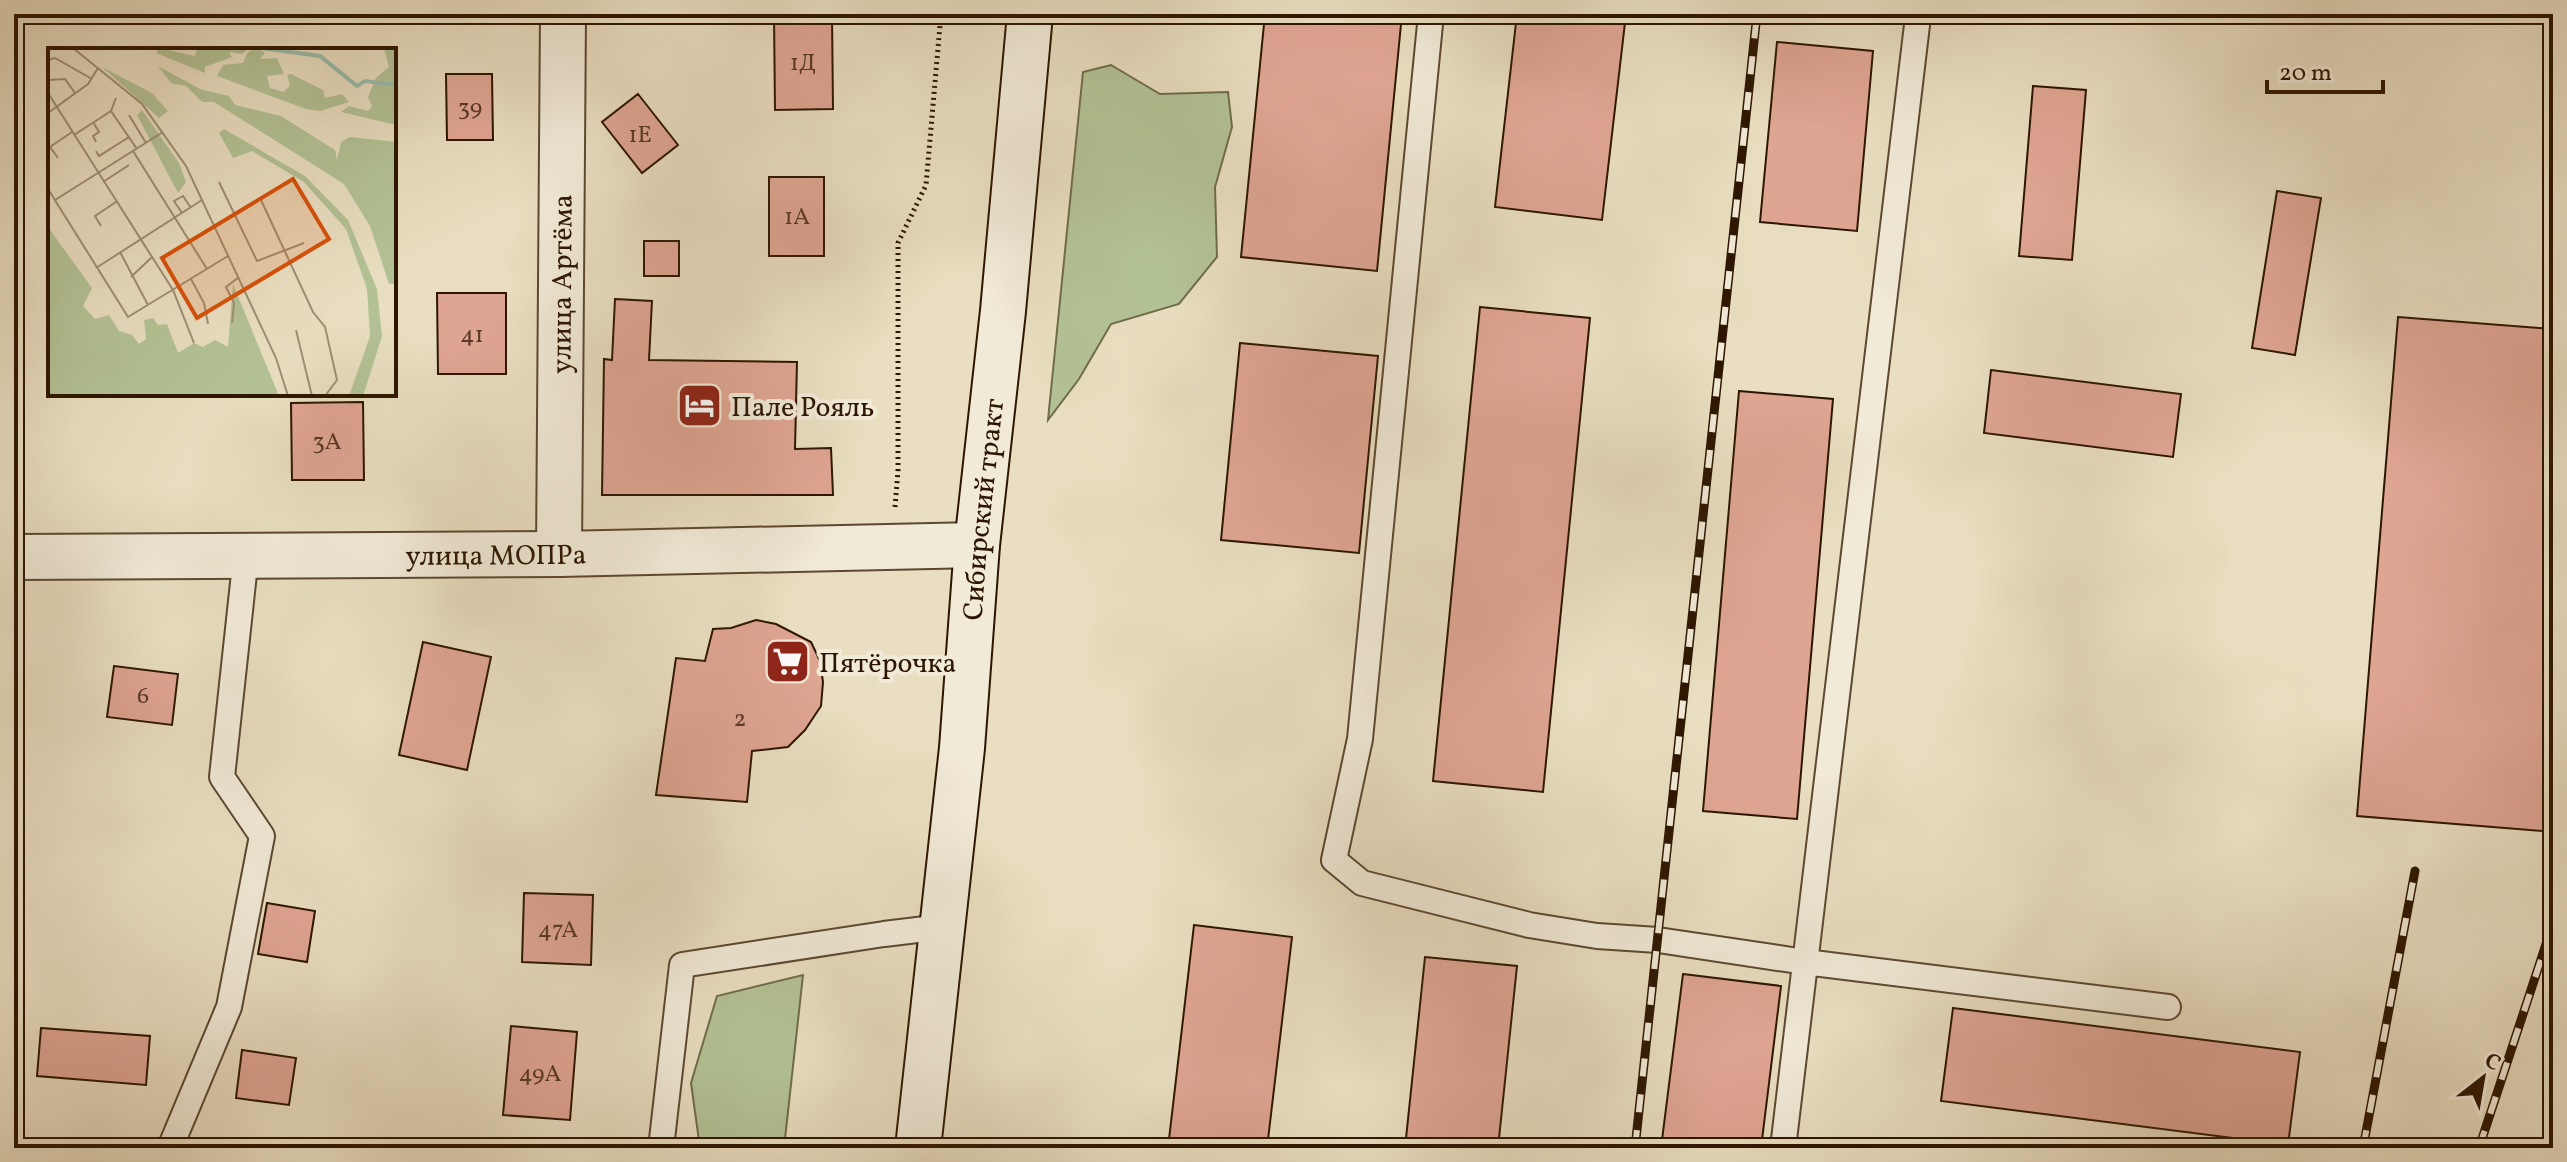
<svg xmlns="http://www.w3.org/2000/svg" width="2567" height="1162" font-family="Vollkorn,serif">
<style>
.green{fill:#b3c295;stroke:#706c4b;stroke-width:2}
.building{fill:#dfa593;stroke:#2d1601;stroke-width:2}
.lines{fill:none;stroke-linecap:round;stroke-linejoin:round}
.service-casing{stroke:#5c4831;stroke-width:28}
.minor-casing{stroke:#5c4831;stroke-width:48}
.secondary-casing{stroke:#2d1601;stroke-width:48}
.path{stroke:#2d1601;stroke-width:5;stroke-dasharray:2 4;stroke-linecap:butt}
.service{stroke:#f1ead7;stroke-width:24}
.minor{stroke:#f1ead7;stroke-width:44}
.secondary{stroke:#f1ead7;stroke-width:44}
.rail-casing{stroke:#2d1601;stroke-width:9}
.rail{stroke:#f1ead7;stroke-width:6;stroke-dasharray:18;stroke-linecap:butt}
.labels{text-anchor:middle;stroke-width:8;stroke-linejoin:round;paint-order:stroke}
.number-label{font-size:24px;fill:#5a3a26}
.street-label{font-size:28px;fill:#2d1601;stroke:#f1ead7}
.poi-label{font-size:28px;fill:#2d1601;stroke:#f1ead7;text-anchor:start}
.inset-river{fill:none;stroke:#99bdad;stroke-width:4}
.inset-road{fill:none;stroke:#9e8e74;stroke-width:2}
.view{fill:#d5520b;fill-opacity:0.15;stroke:#d5520b;stroke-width:4}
.inset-edge{fill:none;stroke:#2d1601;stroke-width:4}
</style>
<rect width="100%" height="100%" fill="#e9dec1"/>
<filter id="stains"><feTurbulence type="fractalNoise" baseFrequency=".0025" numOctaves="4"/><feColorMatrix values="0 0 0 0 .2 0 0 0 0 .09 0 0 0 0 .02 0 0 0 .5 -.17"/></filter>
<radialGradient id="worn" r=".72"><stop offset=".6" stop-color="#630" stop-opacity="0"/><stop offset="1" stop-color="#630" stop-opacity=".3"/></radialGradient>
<path class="green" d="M1111,65L1160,94L1228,92L1232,127L1215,187L1217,257L1179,304L1111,324L1079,379L1048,420L1083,72Z
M803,975L784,1148H700L691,1083L717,996Z"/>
<path class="building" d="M774,14H832L833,109L775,110Z
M1265,14H1402L1377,271L1241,257Z
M1517,14H1626L1602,220L1495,207Z
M1777,42L1873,51L1857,231L1760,222Z
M446,74H492L493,140H447Z
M2033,86L2086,90L2072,260L2019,256Z
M638,94L678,145L642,173L602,122Z
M769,177H824V256H769Z
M2277,191L2321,198L2295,355L2252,348Z
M644,241H679V276H644Z
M437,293H506V374H438Z
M615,299L652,301L649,360L797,362L795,449L831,448L833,495H602L604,359L612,360Z
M1480,307L1590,318L1543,792L1433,781Z
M2398,317L2553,329V711L2543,831L2357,816Z
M1240,343L1378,356L1359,553L1221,540Z
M1991,370L2181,394L2173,457L1984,433Z
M1739,391L1833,399L1797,819L1703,811Z
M363,402L364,480H292L291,403Z
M756,620L776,624L811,642L820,661L823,682L821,706L805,730L788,747L752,751L747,802L656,795L676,658L705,661L713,629L731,628Z
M423,642L491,657L467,770L399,755Z
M114,666L178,674L172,725L107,717Z
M524,893L593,895L591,965L522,962Z
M267,903L315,911L307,962L258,954Z
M1194,925L1292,937L1267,1148H1168Z
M1425,957L1517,966L1498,1148H1405Z
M1683,974L1781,986L1761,1148H1661Z
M1953,1008L2300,1052L2288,1145L1941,1101Z
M511,1026L577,1032L570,1120L503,1115Z
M41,1028L150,1036L146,1085L37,1076Z
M242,1050L296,1058L289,1105L236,1098Z"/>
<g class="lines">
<defs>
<path id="service" d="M1431,14L1360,739L1334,860L1362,883L1529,925L1597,936L1658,940L1805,962L2168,1007
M170,1148L229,1007L262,836L222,777L246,555
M661,1148L682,965L884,934L942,927
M1783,1148L1917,25"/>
<g id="minor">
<path id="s1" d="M559,554L563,14"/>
<path id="s2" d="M14,557L559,554L977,545"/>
</g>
<g id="secondary">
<path id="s3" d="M918,1148L962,748L977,545L1003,311L1030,14"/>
</g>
</defs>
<use href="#service" class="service-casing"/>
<use href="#minor" class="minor-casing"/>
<use href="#secondary" class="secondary-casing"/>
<path class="path" d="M895,507L898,471V243L926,185L941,14"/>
<use href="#service" class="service"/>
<use href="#minor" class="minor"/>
<use href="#secondary" class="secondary"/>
<defs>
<path id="rail" d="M1635,1148L1757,14
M2363,1148L2415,871
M2479,1148L2553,923"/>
</defs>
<use href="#rail" class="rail-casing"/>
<use href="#rail" class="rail"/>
</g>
<defs>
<symbol id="hotel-square" viewBox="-11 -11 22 22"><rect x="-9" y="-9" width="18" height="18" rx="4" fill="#8f2418" stroke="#f1ead7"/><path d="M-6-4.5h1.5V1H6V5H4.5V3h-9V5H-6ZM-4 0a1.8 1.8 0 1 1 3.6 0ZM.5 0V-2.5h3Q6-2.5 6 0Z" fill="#fff"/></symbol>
<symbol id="supermarket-square" viewBox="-11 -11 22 22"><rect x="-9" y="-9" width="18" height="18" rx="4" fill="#8f2418" stroke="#f1ead7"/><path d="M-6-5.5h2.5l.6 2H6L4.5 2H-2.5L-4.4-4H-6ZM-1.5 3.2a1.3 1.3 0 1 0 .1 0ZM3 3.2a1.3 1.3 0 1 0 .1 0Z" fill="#fff"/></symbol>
</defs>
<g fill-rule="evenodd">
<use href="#hotel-square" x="674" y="380" width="51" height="51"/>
<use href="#supermarket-square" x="762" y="636" width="51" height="51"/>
</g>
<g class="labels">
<g class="number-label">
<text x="803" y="70">1Д</text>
<text x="470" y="115">39</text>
<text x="640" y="142">1Е</text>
<text x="797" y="224">1А</text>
<text x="472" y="342">41</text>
<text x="327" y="449">3А</text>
<text x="143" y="703">6</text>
<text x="740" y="726">2</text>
<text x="558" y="937">47А</text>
<text x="540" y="1081">49А</text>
</g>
<g class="street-label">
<text dy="10" stroke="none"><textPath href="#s1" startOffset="270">улица Артёма</textPath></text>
<text dy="10" stroke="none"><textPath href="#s3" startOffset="642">Сибирский тракт</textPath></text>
<text dy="10" stroke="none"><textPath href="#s2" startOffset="482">улица МОПРа</textPath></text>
</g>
<g class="poi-label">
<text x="731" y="416">Пале Рояль</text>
<text x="819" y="672">Пятёрочка</text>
</g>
</g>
<g transform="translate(48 48)">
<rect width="348" height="348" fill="#e9dec1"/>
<path d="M111,0L147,8L149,0L200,1L194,6L181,4L184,9L157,19V25L108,5ZM209,0L217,5L212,11L229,10L236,26L219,28L222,40L236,44L242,37L239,27L243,26L275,42L277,50L294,46L301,54L272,63L258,61L169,28L175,17L195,15L200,4ZM336,0H348V77L293,64L301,58L320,63L324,58L320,49L328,30L341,19ZM110,18L152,41L181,48L187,57L233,68L287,102L289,112L293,94L302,89L348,94V236H341L322,178L296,136L166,54H154L138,38L123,35ZM54,19L104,45L120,63L111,70ZM94,62L131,115L138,134L130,145L89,67ZM176,81L257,128L300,172L329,241L334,288L315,348H301L322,288L319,241L298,181L256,134L204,103L185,110L171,85ZM0,179L44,240L35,258L47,271L61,267L71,283L84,287L91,296L98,291L96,272L105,270L110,277L119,276L130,305L146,295L155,299L167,292L180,299L185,236L231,348H0Z" fill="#b3c295"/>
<path class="inset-river" d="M213,0L272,8L309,38L317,33L348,37"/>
<path class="inset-road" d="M25,0L94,56L138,118L228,310L240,348M0,12L7,10L44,31M0,32L17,31L27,45M0,45L125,242L146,295M68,50L63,63L89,101M0,65L40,36L50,20M81,67L98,95M45,74L51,84L45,88L48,94M26,87L63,63M48,103L51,108L81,89M85,103L159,221M10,110L2,99L24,84M55,134L81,117M171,134L209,213L256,195M0,141L80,269L180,208M7,152L115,84M213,152L265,264L277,279L289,332L277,348M134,165L126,153L135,148L143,160M53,178L47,168L68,154M72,204L100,257M48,220L154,152M83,229L104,209M143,231L156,255L160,276M184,275L186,255L178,239L191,229M248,282L264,348"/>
<path class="view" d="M245,131L281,191L149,270L114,210Z"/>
<rect width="348" height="348" class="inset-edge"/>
</g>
<rect width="2567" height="1162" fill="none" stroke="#e9dec1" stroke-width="48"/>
<rect x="16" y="16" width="2535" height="1130" fill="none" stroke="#2d1601" stroke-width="4"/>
<rect x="24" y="24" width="2519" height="1114" fill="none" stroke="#2d1601" stroke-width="2"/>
<g transform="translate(2483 1078) rotate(31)" stroke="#f1ead7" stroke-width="6" paint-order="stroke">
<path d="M0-6L14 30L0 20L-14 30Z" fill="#2d1601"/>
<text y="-12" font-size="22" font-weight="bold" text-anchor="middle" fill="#2d1601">С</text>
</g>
<path d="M2267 80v12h116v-12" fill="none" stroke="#2d1601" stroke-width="4"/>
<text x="2279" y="80" font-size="24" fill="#2d1601" stroke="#f1ead7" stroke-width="6" paint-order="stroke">20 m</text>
<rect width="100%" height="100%" filter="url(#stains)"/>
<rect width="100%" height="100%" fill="url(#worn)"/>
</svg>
